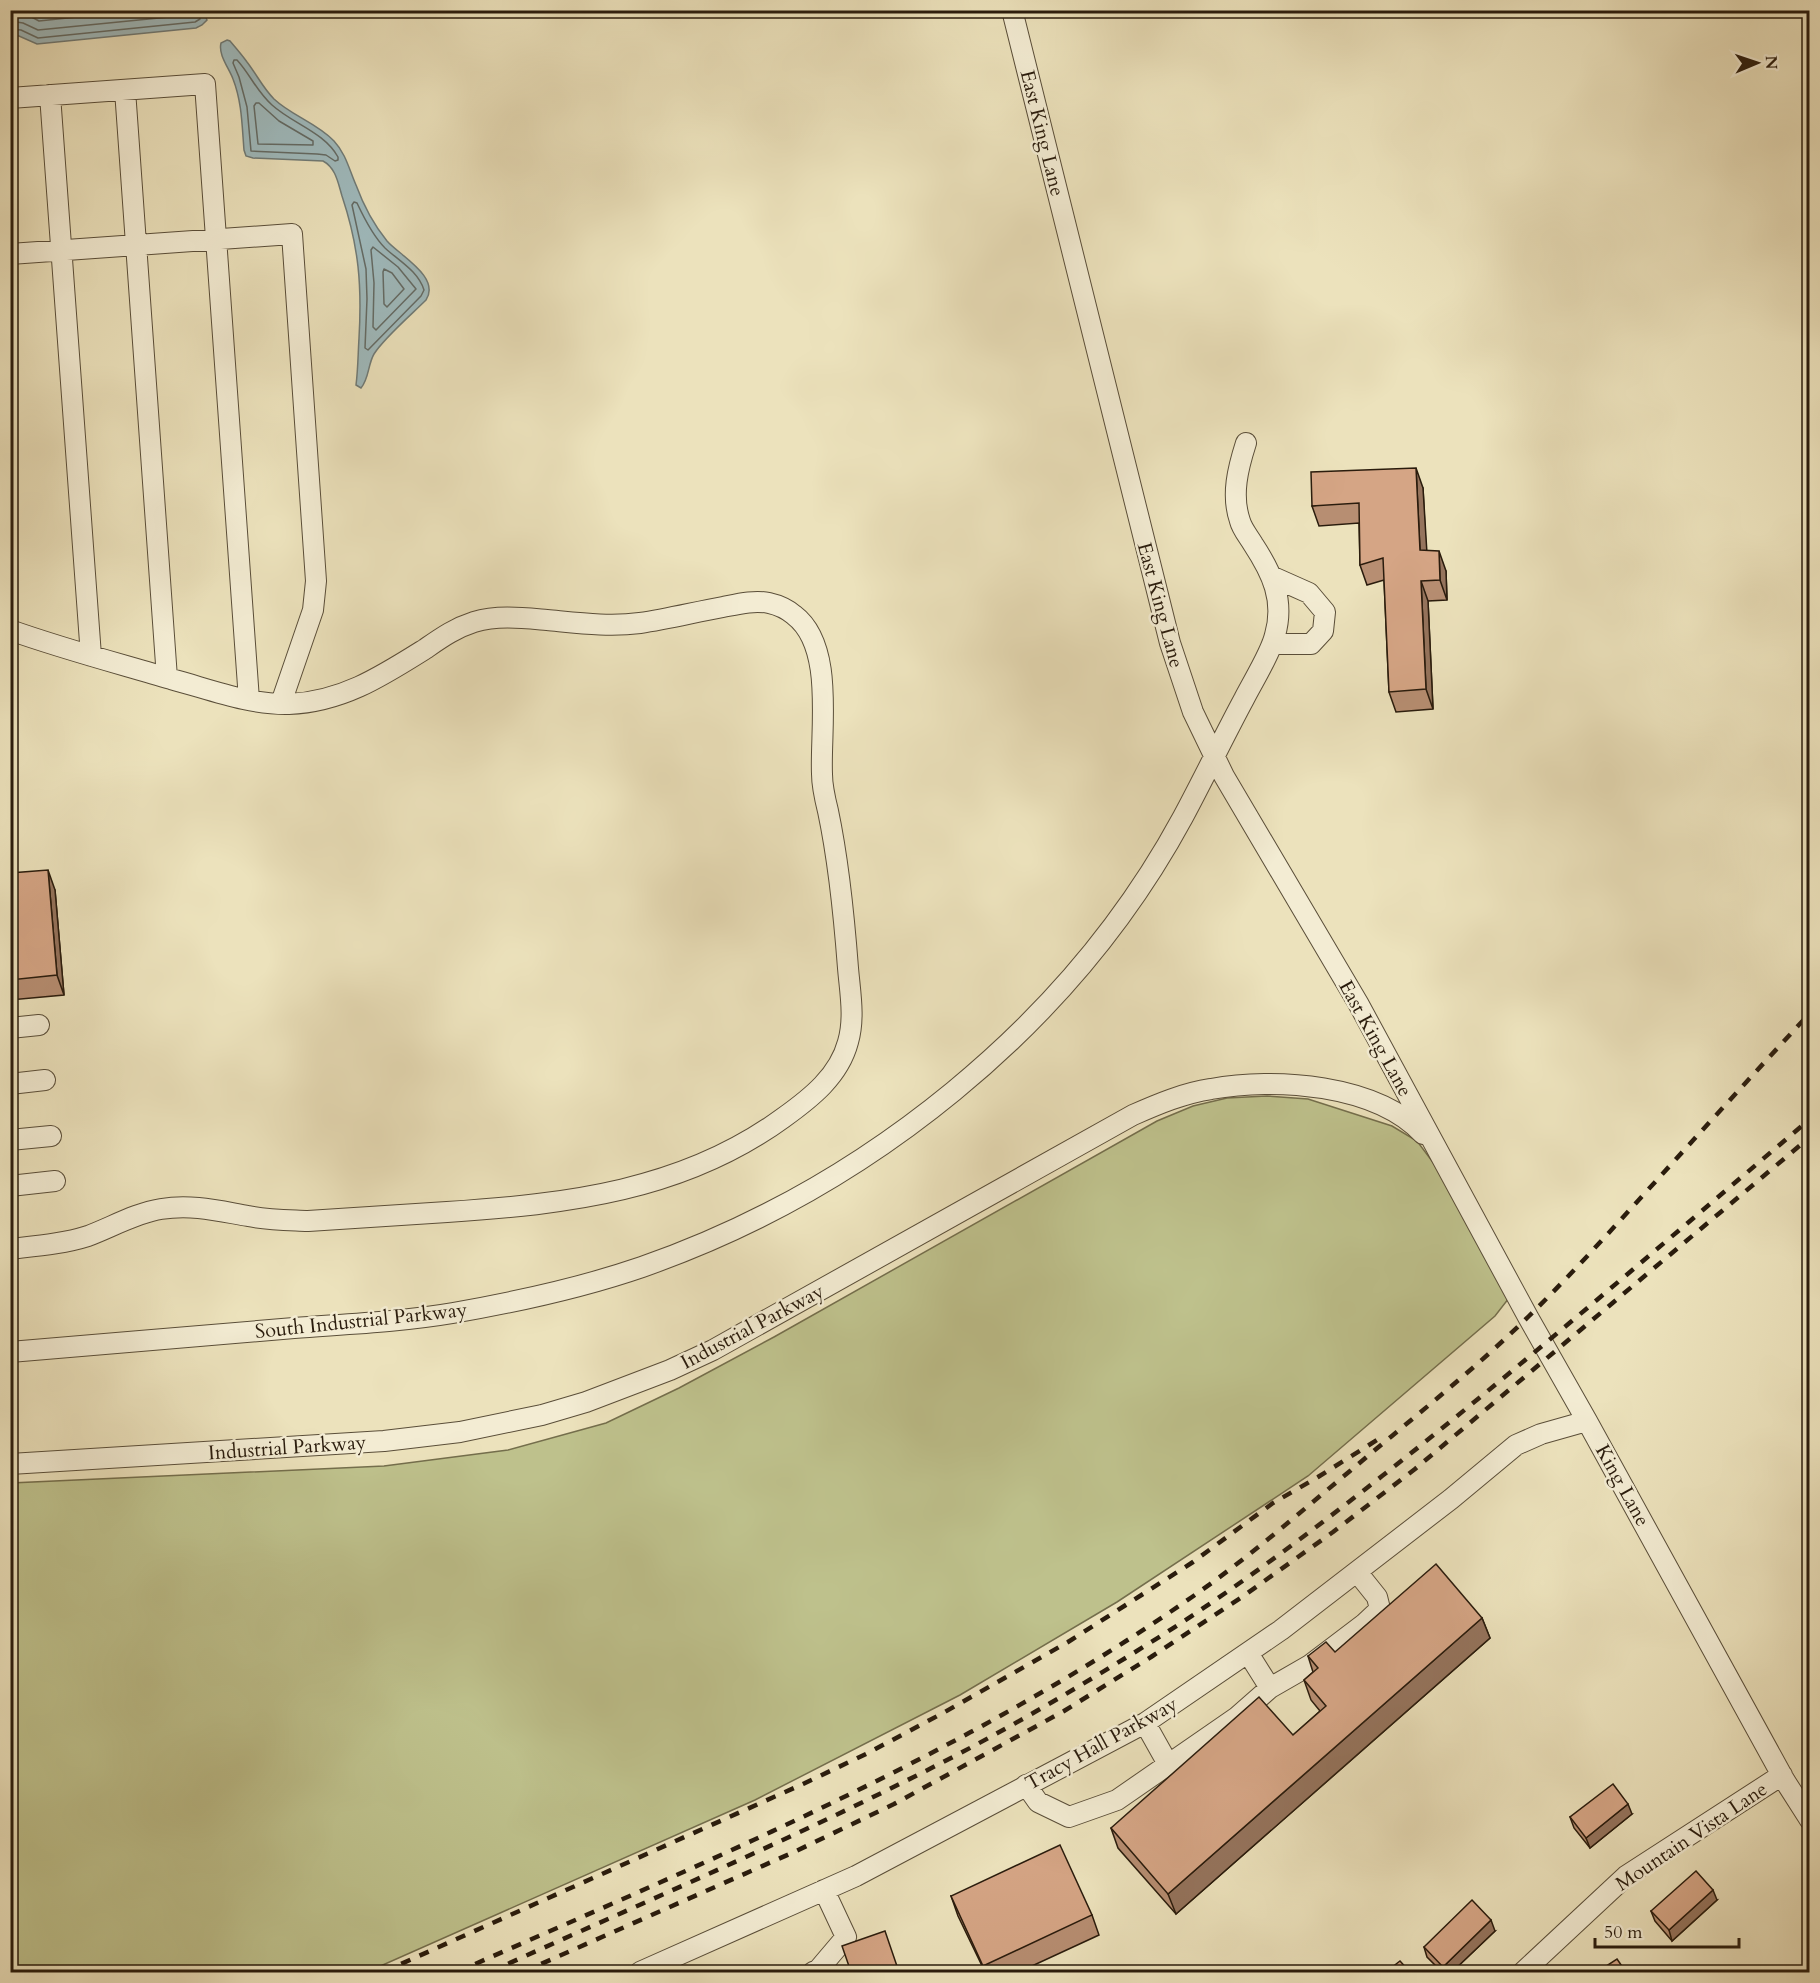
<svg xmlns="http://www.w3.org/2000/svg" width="1820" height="1983" font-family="Cardo,serif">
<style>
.green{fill:#bec18c;stroke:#746e4c;stroke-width:1.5}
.water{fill:#9fbabd;stroke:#707b77;stroke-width:1.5}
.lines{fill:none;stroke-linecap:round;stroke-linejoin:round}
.shore{stroke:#646b65;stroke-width:1.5}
.minor-casing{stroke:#5a4e39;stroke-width:22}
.minor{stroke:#f3ecd3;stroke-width:20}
.rail{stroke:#2a1c0d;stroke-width:4.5;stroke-dasharray:10 10;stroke-linecap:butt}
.wall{fill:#b78e72;stroke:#2a1c0d;stroke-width:1.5}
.shaded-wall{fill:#95745d;stroke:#2a1c0d;stroke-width:1.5}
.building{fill:#d5a585;stroke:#2a1c0d;stroke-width:1.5}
.labels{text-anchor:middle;stroke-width:5;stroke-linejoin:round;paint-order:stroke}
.street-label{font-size:20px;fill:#2a1c0d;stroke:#f3ecd3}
</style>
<rect width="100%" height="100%" fill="#ece2bc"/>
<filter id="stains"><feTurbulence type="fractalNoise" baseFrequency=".00333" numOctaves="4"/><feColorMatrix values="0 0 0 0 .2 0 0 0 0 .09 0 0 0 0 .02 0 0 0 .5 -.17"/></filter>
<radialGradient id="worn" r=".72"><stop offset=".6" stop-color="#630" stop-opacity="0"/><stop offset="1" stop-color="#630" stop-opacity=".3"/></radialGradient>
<path class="green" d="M1267,1096L1308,1099L1392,1126L1417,1141L1438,1169L1509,1298L1495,1316L1308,1476L1117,1602L960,1695L755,1800L367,1972H11V1483L384,1466L508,1450L606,1423L679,1388L774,1337L1157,1121L1193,1106L1227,1098Z"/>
<path class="water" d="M203,10L207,20L202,25L196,28L37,44L19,36L11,35V11Z
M227,40L230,41C236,48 242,55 247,62C257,75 263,88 274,99C292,116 317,123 334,141C346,154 349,169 356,185C363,204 374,225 387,241C399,255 441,277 426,300C413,313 383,339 374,354C368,364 369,379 361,388L356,385C358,370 358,354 359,338C362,286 359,247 342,196C338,183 336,168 323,161L253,158L246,156L244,150C242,126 242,102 233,79C229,68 218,55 221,43Z"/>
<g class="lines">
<path class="shore" d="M10,12L26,14L39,21L143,10
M10,21L23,23L38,30L189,15L191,10
M10,29L21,30L38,38L195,22L200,19L199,10
M234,60H237C250,74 257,92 272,105C293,124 324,132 338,157V160L335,161L326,155L317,154L251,151L247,107L239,77L233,63Z
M256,103H259L279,121L313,141V145L258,144L254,106Z
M354,202L357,203C364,218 373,236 385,248C399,261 418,271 424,290L421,296L368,350L365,348L367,299L366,269L352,205Z
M373,247L398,267L416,289L376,330L373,327L374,283L371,250Z
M384,269L392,273L404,289L387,307L384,304L383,272Z"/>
<defs>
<path id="minor" d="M1012,10L1170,643L1193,712L1224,776L1358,1003L1528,1317L1587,1421L1785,1781L1810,1820
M125,90L167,678
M50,95L91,656
M10,98L205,84L249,700
M10,254L292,234L316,581L313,610L281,703
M10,630C63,649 117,663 171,679C209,689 249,705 289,704C342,702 382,676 425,649C441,638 455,628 474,622C498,615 523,618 547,620C579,623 609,627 640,623C668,619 695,612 723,607C738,604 754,600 769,603C778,605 787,609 794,615C835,646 820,729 822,774C822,787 825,799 828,811C839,863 844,915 848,968C850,992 855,1018 848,1042C839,1076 811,1098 783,1118C683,1191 567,1204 447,1212C401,1215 354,1218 308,1221C288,1220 268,1220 248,1216C219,1211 192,1204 161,1209C136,1213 112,1227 88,1236C63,1244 36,1246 10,1249
M1272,644H1311L1323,631L1325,612L1309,593L1273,577
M10,1028L39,1025
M10,1084L45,1080
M10,1140L51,1136
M10,1186L55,1181
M10,1352C105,1344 199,1336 294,1328C347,1324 400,1322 453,1313C516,1302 581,1288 642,1267C865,1189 1070,1026 1183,817C1204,778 1223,738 1244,699C1253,681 1271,653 1275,635C1285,600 1272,573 1253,544C1249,537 1242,529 1240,521C1231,495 1238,468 1246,443
M10,1464L384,1441L460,1432L542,1415L586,1402L670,1370L713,1350L1133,1115C1158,1104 1184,1093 1211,1089C1275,1077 1376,1084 1423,1134
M1248,1653L1270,1688
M1145,1723L1168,1764
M1026,1785L1038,1802L1069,1817L1117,1800L1237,1717L1270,1688L1310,1665L1364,1624L1380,1609L1377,1597L1357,1572
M640,1972L856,1876L1145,1723L1281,1630L1451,1499L1516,1445L1541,1434L1587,1421
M813,1972L818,1970L846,1937L824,1890
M1523,1972L1626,1876L1782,1775"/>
</defs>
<use href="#minor" class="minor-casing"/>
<use href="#minor" class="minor"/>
<path class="rail" d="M383,1972L803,1784L868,1753L943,1713L1068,1642L1193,1562L1273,1503L1318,1477L1377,1440
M457,1972C708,1861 965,1755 1192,1597C1248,1558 1298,1514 1350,1471C1410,1420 1472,1372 1529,1316C1573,1273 1614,1227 1656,1181C1707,1125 1758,1069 1810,1013
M490,1972C644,1902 800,1836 951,1758C1024,1720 1094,1678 1164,1634C1253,1577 1337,1512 1420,1446C1552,1340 1680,1229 1810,1119
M523,1972L794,1852L894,1804L1064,1711L1151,1657L1242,1597L1333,1532L1415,1469L1810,1137"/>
</g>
<path class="wall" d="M1423,488L1426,550L1446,571L1447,600L1428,601L1433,709L1396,712L1389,692L1384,580L1367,585L1360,565L1359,523L1319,526L1312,506Z
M10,873L55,890L64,995L10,1000Z
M1482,1618L1490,1638L1176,1914L1118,1848L1111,1828L1293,1735L1320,1711L1311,1700L1304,1680L1313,1672L1308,1656L1335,1652Z
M1632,1814L1590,1848L1574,1828L1570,1817Z
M951,1896L1092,1915L1099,1935L1019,1972H985L958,1916Z
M1717,1900L1672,1941L1655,1921L1651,1911Z
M1495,1931L1452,1972H1442L1427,1957L1424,1947Z"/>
<path class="shaded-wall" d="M1416,468L1423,488L1428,570L1420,550Z
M1439,551L1446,571L1447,600L1440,580Z
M1421,581L1428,601L1433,709L1426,689Z
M48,870L55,890L64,995L57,975Z
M1482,1618L1490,1638L1176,1914L1168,1894Z
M1628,1804L1632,1814L1590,1848L1586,1838Z
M1713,1890L1717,1900L1672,1941L1669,1930Z
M1491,1920L1495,1931L1452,1972H1445L1443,1967Z"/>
<path class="building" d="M1416,468L1420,550L1439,551L1440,580L1421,581L1426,689L1389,692L1383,558L1360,565L1359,503L1312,506L1311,472Z
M48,870L57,975L10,980V873Z
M1436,1564L1482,1618L1168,1894L1111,1828L1259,1697L1293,1735L1326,1706L1304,1680L1318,1668L1308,1656L1326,1642L1335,1652Z
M1613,1784L1628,1804L1586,1838L1570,1817Z
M1060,1845L1092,1915L983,1966L951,1896Z
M1696,1871L1713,1890L1669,1930L1651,1911Z
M1472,1900L1491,1920L1443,1967L1424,1947Z
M885,1931L899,1972H851L842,1946Z
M1617,1959L1626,1972H1597Z
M1400,1961L1410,1972H1386Z"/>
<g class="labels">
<g class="street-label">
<text transform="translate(1043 133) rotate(76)" y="7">East King Lane</text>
<text transform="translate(1161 605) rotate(75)" y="7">East King Lane</text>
<text transform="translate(1376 1038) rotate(61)" y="7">East King Lane</text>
<text transform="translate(361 1320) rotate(-6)" y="7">South Industrial Parkway</text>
<text transform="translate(752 1326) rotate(-28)" y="7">Industrial Parkway</text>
<text transform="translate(287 1447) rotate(-4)" y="7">Industrial Parkway</text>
<text transform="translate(1623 1485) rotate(61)" y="7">King Lane</text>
<text transform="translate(1101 1743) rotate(-29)" y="7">Tracy Hall Parkway</text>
<text transform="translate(1691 1836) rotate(-34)" y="7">Mountain Vista Lane</text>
</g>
</g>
<rect width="1820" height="1983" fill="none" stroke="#ece2bc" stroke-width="36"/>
<rect x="12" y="12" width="1796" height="1959" fill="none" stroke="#2a1c0d" stroke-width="3"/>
<rect x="18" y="18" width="1784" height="1947" fill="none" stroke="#2a1c0d" stroke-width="1.5"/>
<g transform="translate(1757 63) rotate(88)" stroke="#f3ecd3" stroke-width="4.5" paint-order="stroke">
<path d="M0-4.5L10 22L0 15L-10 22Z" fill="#2a1c0d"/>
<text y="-9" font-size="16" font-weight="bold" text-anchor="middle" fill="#2a1c0d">N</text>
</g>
<path d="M1595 1938v9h144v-9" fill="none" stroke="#2a1c0d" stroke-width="3"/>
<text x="1604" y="1938" font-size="18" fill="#2a1c0d" stroke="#f3ecd3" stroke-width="4.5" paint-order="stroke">50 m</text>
<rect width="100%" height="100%" filter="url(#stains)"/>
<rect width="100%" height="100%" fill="url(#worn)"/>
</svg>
